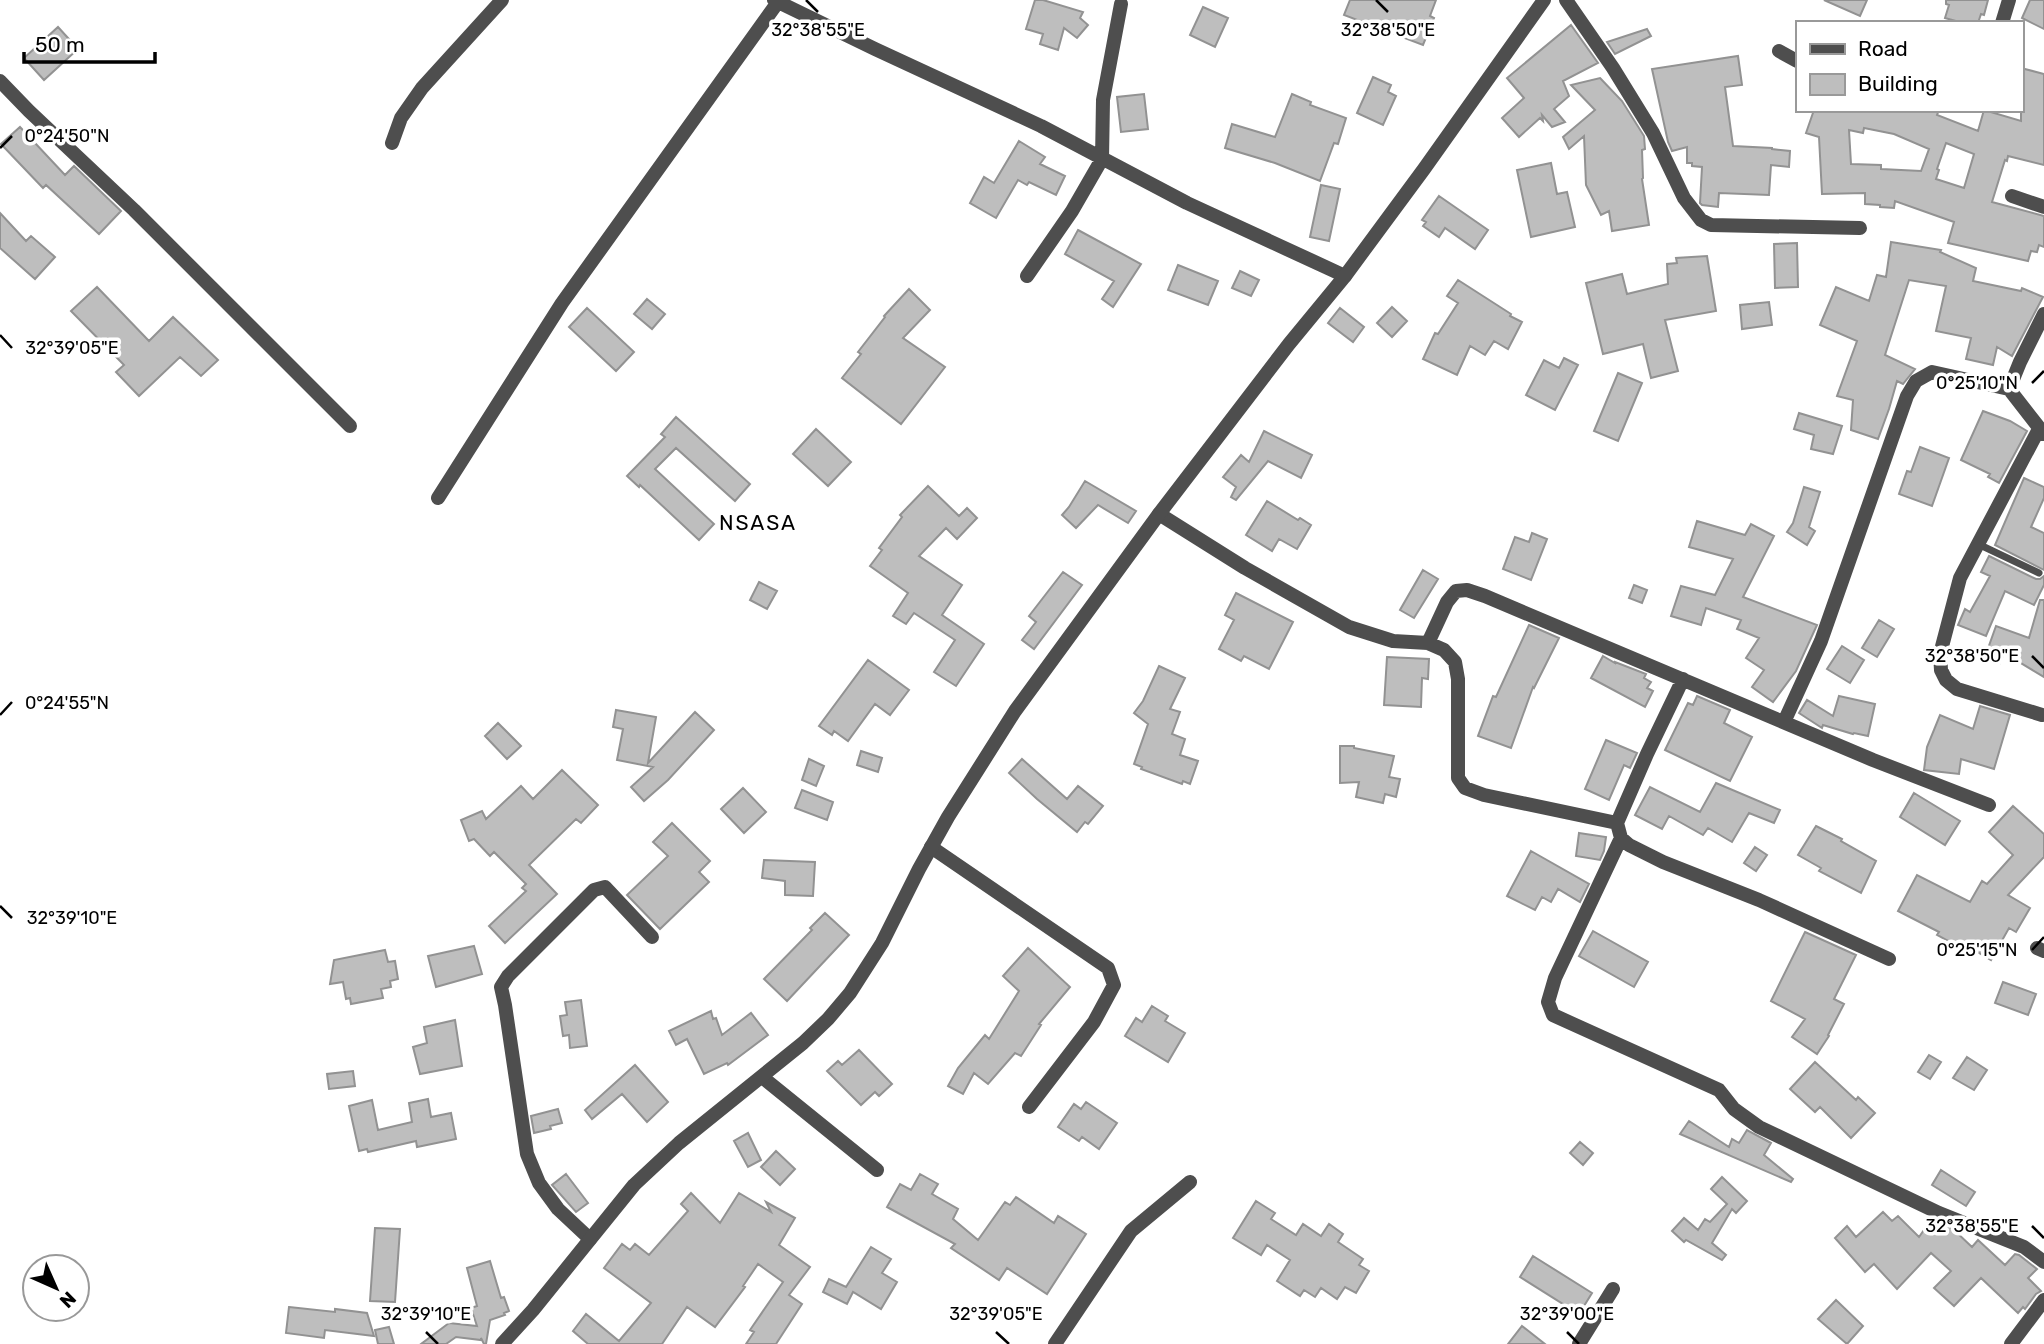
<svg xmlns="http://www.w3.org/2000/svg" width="2044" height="1344" font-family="Rubik,sans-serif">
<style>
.building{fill:#bebebe;stroke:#929292;stroke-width:2;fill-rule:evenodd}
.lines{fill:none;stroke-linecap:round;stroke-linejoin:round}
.service{stroke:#4e4e4e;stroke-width:7}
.minor{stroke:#4e4e4e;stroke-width:14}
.tertiary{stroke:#4e4e4e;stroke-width:14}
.ticks{fill:none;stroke:#000;stroke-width:2.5}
.labels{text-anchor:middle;stroke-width:7;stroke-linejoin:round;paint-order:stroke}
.quarter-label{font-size:21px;letter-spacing:2px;fill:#000;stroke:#fff}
.ticks-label{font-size:18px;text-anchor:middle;fill:#000;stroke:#fff;stroke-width:7;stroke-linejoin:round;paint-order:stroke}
</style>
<rect width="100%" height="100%" fill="#fff"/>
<path class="building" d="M1035,0H1043L1083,12L1080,18L1088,25L1077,38L1064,28L1058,50L1040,44L1043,34L1026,29Z
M1350,0H1436L1430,16L1434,18L1423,45L1344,15Z
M1824,0H1867L1860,16Z
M1946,0H1988L1984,15L1981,14L1978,23H1963L1945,18L1949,5L1946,4Z
M2030,0H2044V29L2022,18Z
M1203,7L1228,18L1215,47L1190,35Z
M1571,25L1598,63L1563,81L1569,96L1554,109L1565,122L1552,127L1542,115L1543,121L1540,118L1519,137L1502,118L1524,98L1507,78Z
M58,27L78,49L44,80L24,58Z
M1647,29L1651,36L1615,54L1607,42Z
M1738,56L1742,85L1725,87L1733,146L1772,148V149L1790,151L1789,167L1771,165L1769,195L1719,193L1718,207L1702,205L1700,203L1702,167L1692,166V163H1687V147L1672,151L1668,142L1652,69Z
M2021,68L2044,74V165L2008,156L2007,161L2005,160L1992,202L2044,216V247L2039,245L2037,252L2031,251L2028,261L1948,243L1954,222L1895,201L1894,208L1880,207V205L1865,204V193L1822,194L1819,137L1806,133L1814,110H1939L1937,115L1978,131L1984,110L2021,121ZM1864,128L1894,134L1929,149L1921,171L1881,169V165L1851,164L1849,130L1863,133ZM1946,143L1974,154L1964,188L1936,179L1939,170L1937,169Z
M1373,77L1391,85L1388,92L1396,96L1383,125L1357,113Z
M1600,78L1622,101L1644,136L1645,149L1642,150L1643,178L1642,179L1649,225L1612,231L1609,211L1601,215L1586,185L1584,136L1569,149L1563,137L1595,110L1571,85Z
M1144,94L1148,129L1121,132L1117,97Z
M1292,94L1311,102L1310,105L1346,118L1338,144L1334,143L1320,181L1275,163L1225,148L1232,124L1275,137Z
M20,127L65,175L74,166L121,211L99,234L46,185L43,188L1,144Z
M1019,141L1045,157L1040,164L1065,176L1056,195L1029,182L1027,185L1018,180L996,218L970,203L984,177L994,183Z
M1551,163L1557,194L1567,192L1575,227L1531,237L1517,170Z
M1321,185L1340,189L1329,241L1310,237Z
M1439,196L1488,230L1475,249L1445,228L1439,237L1423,226L1426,222L1422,220Z
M0,213L26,241L31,236L55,257L35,279L0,248Z
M1078,230L1141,264L1113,307L1102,299L1114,281L1065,254Z
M1891,242L1941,250L1940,252L1976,268L1973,281L2021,291L2022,288L2043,297L2012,356L1997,347L1993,365L1966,359L1971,338L1936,331L1946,286L1909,280L1885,355L1915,369L1903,384L1897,381L1889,409L1878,439L1851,430L1853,400L1837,396L1857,341L1820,325L1836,287L1869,301L1877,275L1886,277Z
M1797,243L1798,287L1775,288L1774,244Z
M1707,256L1716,311L1665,320L1678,371L1651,378L1643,344L1603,354L1586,283L1622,274L1627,294L1668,284L1667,264L1677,263L1676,258Z
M1178,265L1218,281L1208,305L1168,290Z
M1240,271L1259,280L1251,296L1232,288Z
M1458,280L1511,314L1510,316L1522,322L1508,349L1494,341L1485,355L1470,346L1457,375L1423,359L1435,333L1438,334L1458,303L1447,296Z
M97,287L149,341L173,317L218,360L201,376L180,357L139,396L116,372L124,365L71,311Z
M909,289L930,310L903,338L945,367L901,424L842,378L861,354L858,352L885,317L884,316Z
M647,299L665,314L652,329L634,314Z
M1769,302L1772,325L1742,329L1740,305Z
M1392,307L1407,321L1392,337L1377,323Z
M587,308L634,352L616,371L569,327Z
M1340,308L1364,327L1353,342L1328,323Z
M1564,358L1578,365L1555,410L1526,395L1544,360L1559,368Z
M1618,373L1642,383L1618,441L1594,431Z
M1983,411L2010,421L2027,431L1999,483L1988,477L1990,474L1961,460Z
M1799,413L1842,426L1833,454L1811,449L1814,435L1794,429Z
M676,417L750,484L735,501L676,448L655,469L714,524L699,540L640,485L639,487L627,476L665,437L661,434Z
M816,429L851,462L828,486L793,454Z
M1264,431L1312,455L1301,478L1268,461L1236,500L1231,497L1236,487L1223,477L1241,455L1249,462Z
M1920,447L1949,458L1932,506L1899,494L1907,471L1911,472Z
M2024,478L2044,487V498L2031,527L2044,533V570L1995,545Z
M1085,481L1136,511L1128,523L1098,505L1076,528L1062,515L1069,507Z
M928,486L959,516L967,508L977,518L957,539L946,528L919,556L962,585L942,615L984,644L956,686L934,672L955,640L914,613L906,624L893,616L908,593L870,566L882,550L879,548L902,517L900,515Z
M1804,487L1820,492L1809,527L1815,531L1807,545L1787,532L1793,523Z
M1267,501L1298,520L1300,518L1311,525L1297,549L1279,539L1272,551L1246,535Z
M1697,521L1745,535L1751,524L1774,536L1743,597L1817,625L1796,671L1773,702L1752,687L1764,670L1746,658L1759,638L1737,629L1741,620L1706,608L1701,625L1671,616L1681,586L1715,595L1733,559L1689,547Z
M1532,533L1547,539L1531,580L1503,569L1515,537L1529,542Z
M1989,556L2036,579H2040L2044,576V585L2034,605L2005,591L1986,636L1958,625L1965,609L1970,612L1990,576L1981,572Z
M1423,570L1438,579L1414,618L1400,610Z
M1063,572L1082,585L1034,649L1022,640L1036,622L1029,616Z
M759,582L777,591L767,609L750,600Z
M1634,585L1647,590L1642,603L1629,598Z
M1236,593L1293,622L1269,669L1244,656L1241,661L1219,649L1234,620L1225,615Z
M2040,600H2044V677L2004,653L2000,663L1985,657L1996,626L2029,638Z
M1879,620L1894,629L1877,657L1862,648Z
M1529,625L1559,638L1534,688L1533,687L1511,748L1478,736L1493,696L1496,697Z
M1842,646L1864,660L1850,683L1827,669Z
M1603,656L1615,663V662L1646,674L1644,678L1651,682L1647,688L1653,691L1645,707L1591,678Z
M1387,657L1429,659L1428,679L1422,678L1421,707L1384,705Z
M868,660L909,690L890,715L875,704L848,741L834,731L832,735L819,726Z
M1159,666L1185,678L1170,709L1180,712L1172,734L1185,739L1180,755L1198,761L1190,784L1183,781L1182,784L1141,769L1142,767L1134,764L1148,724L1134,713L1143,701Z
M1697,696L1730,710L1724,723L1752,737L1730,781L1665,750L1688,703L1693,705Z
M1839,696L1875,704L1868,736L1854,733L1853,734L1823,725L1822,728L1799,713L1807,700L1833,716Z
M1980,706L2010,715L1994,769L1961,759L1959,774L1924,770L1927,747L1940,715L1973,729Z
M616,710L656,717L648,763L695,712L714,730L668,780L644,801L631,787L653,767L617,760L623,729L613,727Z
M498,723L521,746L507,759L485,736Z
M1606,740L1637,753L1630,768L1624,765L1609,800L1585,789Z
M1340,746H1354V748L1394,756L1389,777L1400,779L1396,797L1385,794L1383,803L1356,797L1359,782L1340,783Z
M861,751L882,758L878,772L857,765Z
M809,759L824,766L816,786L802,780Z
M1022,759L1067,799L1078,786L1103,806L1088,824L1085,822L1077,832L1037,799L1009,773Z
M562,770L598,805L581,823L576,819L529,865L557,894L505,943L489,926L526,891L522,888L526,884L494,852L490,856L474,839L469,841L461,820L482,811L486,819L521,786L533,799Z
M1716,783L1780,810L1774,823L1749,813L1732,842L1708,828L1703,835L1669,816L1662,829L1635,815L1650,787L1700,812Z
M743,788L766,812L744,833L721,809Z
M802,790L833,802L827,820L795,808Z
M1914,793L1960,821L1945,845L1900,817Z
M2013,806L2044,834V857L2008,895L2030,908L2016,932L2009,928L1991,960L1974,950L1972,954L1937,935L1939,932L1898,911L1917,875L1970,902L1982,881L1987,884L2013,855L1989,832Z
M672,823L710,861L699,872L709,882L660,929L627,895L668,856L653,842Z
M1816,826L1842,839L1841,841L1876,861L1861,893L1819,871L1821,868L1798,855Z
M1579,833L1606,837L1604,851L1600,860L1576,856Z
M1755,847L1767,855L1756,871L1744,863Z
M1531,851L1589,884L1580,902L1558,889L1551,902L1542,897L1535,910L1507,896Z
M764,860L815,862L813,896L785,895V881L762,878Z
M825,913L849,935L787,1001L764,979L812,930L810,928Z
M1593,931L1648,962L1634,987L1579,956Z
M1805,932L1856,955L1834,999L1844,1004L1828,1035L1829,1036L1817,1054L1792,1037L1805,1019L1771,1001Z
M474,946L482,974L436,987L428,956Z
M1028,948L1070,987L1039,1024L1041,1025L1021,1056L1015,1053L988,1084L974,1073L963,1094L948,1086L958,1068L985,1035L989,1039L1019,991L1003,976Z
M385,950L388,962L395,961L398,979L390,981L391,987L381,989L383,998L351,1004L350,998L346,999L343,982L330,984L334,960Z
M2003,982L2036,994L2028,1015L1995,1003Z
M581,1000L587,1046L570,1048L569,1035L563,1036L560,1016L567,1015L565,1002Z
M1152,1006L1168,1016L1165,1021L1185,1033L1168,1062L1125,1036L1136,1018L1142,1022Z
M711,1011L713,1019L716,1018L722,1035L751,1013L768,1035L728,1065L727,1063L704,1074L687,1039L676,1045L669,1031Z
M455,1020L462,1066L420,1074L413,1047L427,1043L424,1027Z
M859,1050L892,1084L879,1096L875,1092L861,1105L827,1071L838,1061L842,1065Z
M1929,1055L1941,1062L1930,1079L1918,1072Z
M1967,1057L1987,1070L1974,1090L1953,1078Z
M1815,1062L1856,1100L1858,1097L1875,1113L1851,1138L1820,1107L1815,1112L1790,1089Z
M635,1065L668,1102L647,1122L622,1094L592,1119L585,1110Z
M353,1071L355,1086L329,1089L327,1074Z
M428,1099L431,1117L451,1113L456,1139L417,1147L416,1141L368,1152L367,1149L359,1151L349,1106L372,1100L378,1130L412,1122L409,1103Z
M1086,1102L1117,1123L1099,1149L1082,1137L1079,1141L1058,1127L1074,1104L1081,1109Z
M558,1109L562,1123L550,1126L551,1129L534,1133L531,1116Z
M1689,1121L1729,1147L1732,1139L1739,1143L1747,1130L1771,1143L1764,1155L1793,1179L1791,1182L1680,1134Z
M748,1133L761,1160L748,1167L734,1141Z
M1580,1142L1593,1153L1583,1165L1570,1153Z
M776,1151L795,1169L780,1185L761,1167Z
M1941,1170L1975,1192L1966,1206L1932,1185Z
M566,1174L588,1203L576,1212L552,1185Z
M920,1174L938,1184L932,1194L958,1209L953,1219L978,1240L1005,1202L1010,1205L1016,1197L1054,1223L1058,1216L1086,1234L1047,1294L1007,1268L999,1280L951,1248L955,1244L887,1207L900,1184L911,1190Z
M1722,1177L1747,1201L1736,1213L1732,1209L1712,1243L1726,1255L1722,1260L1686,1240L1684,1242L1672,1231L1684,1218L1698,1230L1705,1219L1710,1222L1727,1204L1711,1189Z
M691,1193L720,1223L739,1193L771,1212L766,1202L795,1218L779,1245L810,1267L789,1295L802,1304L776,1344H746L754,1332L750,1330L783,1282L758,1264L743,1286L745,1287L715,1327L687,1307L662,1344H588L573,1331L586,1314L619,1341L651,1303L604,1268L622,1244L630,1250L635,1244L649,1255L688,1211L681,1204Z
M1256,1201L1275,1213L1271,1219L1296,1235L1303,1224L1321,1236L1329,1224L1343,1234L1338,1242L1363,1259L1359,1265L1369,1271L1356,1293L1345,1287L1337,1299L1321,1288L1315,1297L1304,1290L1300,1296L1277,1281L1290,1260L1267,1245L1261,1255L1233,1238Z
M1883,1212L1892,1221L1898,1216L1919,1237L1931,1220L1952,1228L1972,1247L1978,1240L2005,1265L2015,1254L2019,1255L2037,1269L2028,1278L2041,1291L2036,1294L2025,1309L2023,1307L2018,1313L1981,1278L1954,1306L1934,1288L1951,1271L1931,1253L1897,1289L1874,1264L1865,1272L1835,1238L1847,1226L1856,1237Z
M375,1228L400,1229L395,1302L370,1301Z
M871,1247L891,1259L882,1273L897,1282L881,1309L853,1292L847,1304L823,1292L829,1279L846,1287Z
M1533,1256L1592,1293L1579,1314L1520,1277Z
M490,1261L501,1298L504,1297L509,1311L504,1313L505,1315L490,1320L486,1344H484L481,1338V1340L456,1337L446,1344H421L449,1323L477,1326L471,1308L477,1306L467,1268Z
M1836,1300L1863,1326L1847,1344L1818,1319Z
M289,1307L335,1312V1309L367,1313L374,1336L325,1330L324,1338L286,1333Z
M1522,1326L1545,1344H1508Z
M389,1327L394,1344H378L375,1330Z"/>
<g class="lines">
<path class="service" d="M1978,544L2039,573"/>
<path class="minor" d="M774,0L875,49L1041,126L1187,203L1345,276
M1566,0L1613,68L1653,133L1684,198L1701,220L1711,225L1860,228
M2002,23L2009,0
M1779,51L1797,61
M0,81L29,111L134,210L350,426
M392,143L401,118L422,88L502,0
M2012,196L2044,207
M1027,276L1072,211L1102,159L1103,100L1121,4
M2009,389L2020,362L2044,314
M2039,429L1960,578L1940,654L1941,670L1946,680L1957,689L2042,715
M438,498L562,303L778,2
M1159,514L1245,568L1349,627L1393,641L1428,643L1444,650L1455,662L1458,679V778L1465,788L1484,795L1617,823
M1428,643L1447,602L1456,591L1467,590L1485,596L1873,760L1989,805
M1683,679L1647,754L1617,823L1621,838L1629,845L1663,862L1759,900L1889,959
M1784,722L1821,641L1907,396L1916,381L1932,372L2009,389L2044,434
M1621,838L1555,978L1548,1002L1553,1015L1719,1090L1734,1109L1759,1127L1939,1213L2024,1247L2044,1262
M931,847L1108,968L1114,985L1094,1022L1029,1107
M2037,948L2044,951
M762,1077L877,1170
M590,1239L558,1209L539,1183L527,1154L505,1005L501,987L508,976L594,890L605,887L652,937
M1055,1344L1131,1231L1190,1182
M1579,1344L1613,1289
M2011,1344L2044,1300"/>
<path class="tertiary" d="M502,1344L533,1310L634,1185L679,1143L803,1043L828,1019L850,993L882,943L919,869L948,817L1015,711L1159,514L1289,344L1345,276L1424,169L1544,0"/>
</g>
<path class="ticks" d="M806,0L818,12M1376,0L1388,12M0,148L12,136M0,335L12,348M2032,383L2044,371M2032,656L2044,668M0,715L12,702M0,906L12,918M2032,950L2044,937M2032,1226L2044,1238M426,1332L438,1344M996,1332L1009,1344M1567,1332L1579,1344"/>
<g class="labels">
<g class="quarter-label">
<text x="758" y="530">NSASA</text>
</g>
</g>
<g class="ticks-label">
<text x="818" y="36">32°38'55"E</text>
<text x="1388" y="36">32°38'50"E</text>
<text x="67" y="142">0°24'50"N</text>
<text x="72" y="354">32°39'05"E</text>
<text x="1977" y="389">0°25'10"N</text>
<text x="1972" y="662">32°38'50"E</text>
<text x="67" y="709">0°24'55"N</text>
<text x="72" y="924">32°39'10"E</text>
<text x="1977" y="956">0°25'15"N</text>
<text x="1972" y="1232">32°38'55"E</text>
<text x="426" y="1320">32°39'10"E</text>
<text x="996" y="1320">32°39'05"E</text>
<text x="1567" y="1320">32°39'00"E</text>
</g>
<rect x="1796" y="21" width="228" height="91" fill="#ffffff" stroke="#999999" stroke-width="2"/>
<rect x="1810" y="44" width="35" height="10" fill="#4e4e4e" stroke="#999999" stroke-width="2"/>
<text x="1858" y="56" font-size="21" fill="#000000">Road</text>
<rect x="1810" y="74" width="35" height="21" fill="#bebebe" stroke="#999999" stroke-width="2"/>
<text x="1858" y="91" font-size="21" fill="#000000">Building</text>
<g transform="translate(56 1288) rotate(135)"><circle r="33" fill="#ffffff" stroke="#999999" stroke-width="2"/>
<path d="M0-5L12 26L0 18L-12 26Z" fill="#000000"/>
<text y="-10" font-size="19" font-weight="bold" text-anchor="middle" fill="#000000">N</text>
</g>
<path d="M24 52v10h131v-10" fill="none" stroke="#000000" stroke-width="3.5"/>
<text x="35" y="52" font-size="21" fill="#000000" stroke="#ffffff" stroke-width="5" paint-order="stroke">50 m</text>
</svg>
